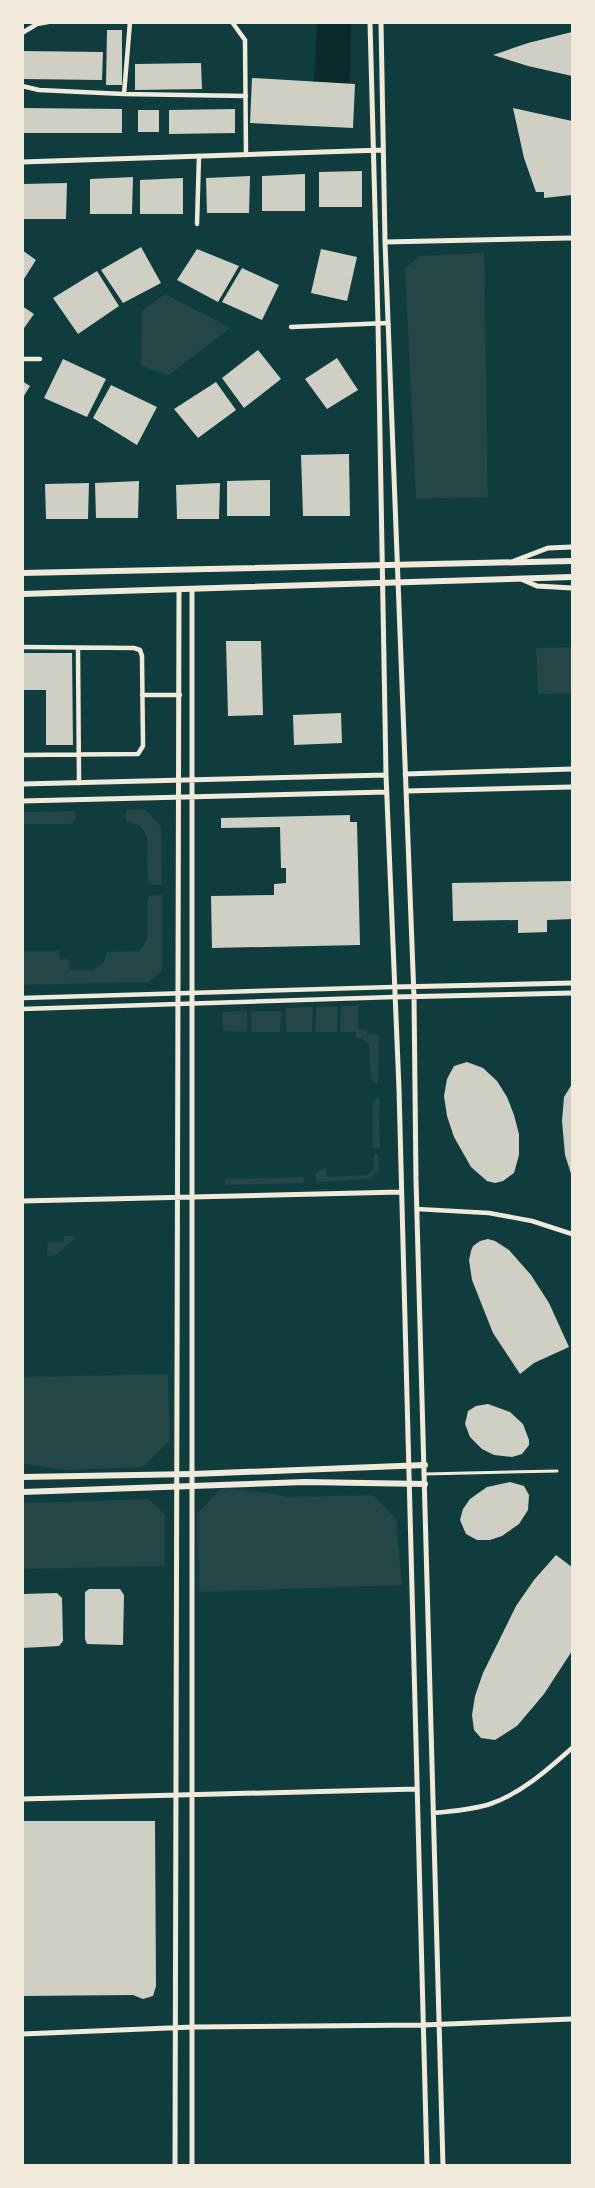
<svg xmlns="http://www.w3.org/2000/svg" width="595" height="2188" font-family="'IBM Plex Sans',sans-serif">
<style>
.green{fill:#244646}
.water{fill:#0a2a2b}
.building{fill:#cfcfc3}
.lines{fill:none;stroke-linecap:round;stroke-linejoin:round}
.pedestrian{stroke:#f1e9da;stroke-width:3}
.minor{stroke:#f1e9da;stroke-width:4.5}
.tertiary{stroke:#f1e9da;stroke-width:5}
.secondary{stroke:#f1e9da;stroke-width:6}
</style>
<rect width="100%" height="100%" fill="#0f3d3e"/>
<path class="green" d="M484,253L488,497L416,499L405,268L420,256Z
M165,294L230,328L169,375L141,366L142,311Z
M572,647V693L538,694L536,648Z
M145,809L161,826L162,885H153L148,881L147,838C143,826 138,823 126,822V810Z
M75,811V821L71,824H23V812Z
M153,895H162V970L149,982L23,985V951H59V959H69L70,970H92L103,964L107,952L139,951L147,941V904L149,896Z
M338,1006L337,1032H315L316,1007Z
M341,1006H358V1029L367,1030V1034H379L378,1085L371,1079L369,1044L363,1039L356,1038V1032H340Z
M313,1007L312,1032H286V1008Z
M247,1011V1032L223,1031L222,1012Z
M251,1011H281L280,1032H251Z
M379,1096L380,1148H373V1102Z
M374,1154H378L379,1171L369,1179L316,1182L315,1174L321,1169H326L327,1177L367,1175L374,1168Z
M303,1177L305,1183L225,1185V1179Z
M64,1236H75V1238L56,1255L47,1256L48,1242H64Z
M168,1374L170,1440L143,1467L66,1470L23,1464V1377Z
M222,1488L268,1493L289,1497L373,1495L396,1519L402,1585L199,1592L197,1514Z
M148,1499L165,1514V1566L23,1569V1503Z"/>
<path class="water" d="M317,23H351L350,84L314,82Z"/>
<path class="building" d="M107,30H122V85H106Z
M572,32V76L528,66L493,55L528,43Z
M22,51L103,52L102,80L22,79Z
M201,63L202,89L135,90V64Z
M252,78L355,84L353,128L250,123Z
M22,108L122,109V133H22Z
M513,108L572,121V195L544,198V192H536L524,158Z
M235,109V133L169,134V110Z
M138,110H159V132H138Z
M362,171V207H319V172Z
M305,174V211H262V176Z
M250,176L249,213H207L206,178Z
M133,177L132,214H90V179Z
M183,178V214H140V180Z
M67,183L66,219H24L23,184Z
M141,247L161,283L123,303L101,270Z
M197,249L239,266L218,302L177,280Z
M321,249L357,257L347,301L311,293Z
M22,250L36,260L22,282Z
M242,268L279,285L262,320L222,302Z
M97,271L119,306L78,334L53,298Z
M22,306L34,314L22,331Z
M258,350L281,379L244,408L222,378Z
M337,358L358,390L327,409L305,379Z
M63,359L106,379L87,417L44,398Z
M22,381L30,386L22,399Z
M216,382L236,410L198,438L174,409Z
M111,385L157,407L137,445L93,418Z
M349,454L350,516H303L301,455Z
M270,480V516H227V481Z
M139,481L138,518H96L95,483Z
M89,483L88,519H46L45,484Z
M220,483L219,519H177L176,485Z
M226,641H261L263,715L228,716Z
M22,653H72L73,745H46V690H22Z
M341,713L342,743L294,745L293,715Z
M350,815V822H357L360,945L212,948L211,896L274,895V884L286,883V868H281L280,827L221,828V818Z
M572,881V919L547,920V932L518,933V920L453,921L452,883Z
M467,1062L483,1068L497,1081L507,1097L514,1115L519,1134V1155L514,1173L503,1181L495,1183L487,1181L471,1167L454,1137L447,1116L444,1096L447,1079L454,1066Z
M572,1084V1177L565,1155L562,1121L564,1097Z
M488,1239L495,1241L509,1250L531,1275L549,1303L569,1347L534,1363L520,1374L493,1333L472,1280L469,1260L471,1251L473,1246L480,1241Z
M488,1404L510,1412L523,1424L529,1440V1445L522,1454L512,1457L494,1455L482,1449L470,1437L465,1424L468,1411L476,1406Z
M510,1482L524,1486L529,1495L528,1510L519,1524L502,1536L490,1540H477L466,1534L460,1520L463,1509L470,1499L487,1487Z
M556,1555L572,1567V1651L544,1694L517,1726L495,1740L481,1738L474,1730L472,1715L475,1696L483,1673L516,1606L534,1580Z
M89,1589H120L124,1595L123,1645L87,1644L85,1639V1592Z
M57,1593L62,1598L63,1641L59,1646L22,1648V1594Z
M22,1821H155L156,1986L153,1996L143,1999L133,1995L22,1996Z"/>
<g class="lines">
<path class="pedestrian" d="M425,1474L557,1471"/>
<path class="minor" d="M232,22L245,40L246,155
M22,33L37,24L48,22
M22,86L39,90L124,94L246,96
M124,94L130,22
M197,224L199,156
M291,327L388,323
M22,359H40
M22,647L134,648L140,650L142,656L143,746L138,754L22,755
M78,648L79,783
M142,695H180
M22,998L393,987
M22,1009L394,997
M417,1209L489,1213L532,1221L572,1234
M434,1813C452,1811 472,1810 490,1804C522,1793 547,1770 572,1748"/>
<path class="tertiary" d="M370,22L378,323L386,775L399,1089L427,2166
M381,22L385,242L414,997L416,1180L443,2166
M22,162L383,150
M385,242L572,238
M514,561L548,548L572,547
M521,579L537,586L572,588
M192,589V2166
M405,774L572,769
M22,784L386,775
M406,791L572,787
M22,801L387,792
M393,987L572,983
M394,997L572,993
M22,1201L401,1192
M22,1799L417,1789
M22,2034L193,2027L423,2025L572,2019
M175,2166L179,589"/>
<path class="secondary" d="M22,573L572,561
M22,594L572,577
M22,1477L193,1474L425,1465
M22,1492L305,1482L425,1484"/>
</g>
<rect width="595" height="2188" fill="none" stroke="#f1e9da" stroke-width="48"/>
</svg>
